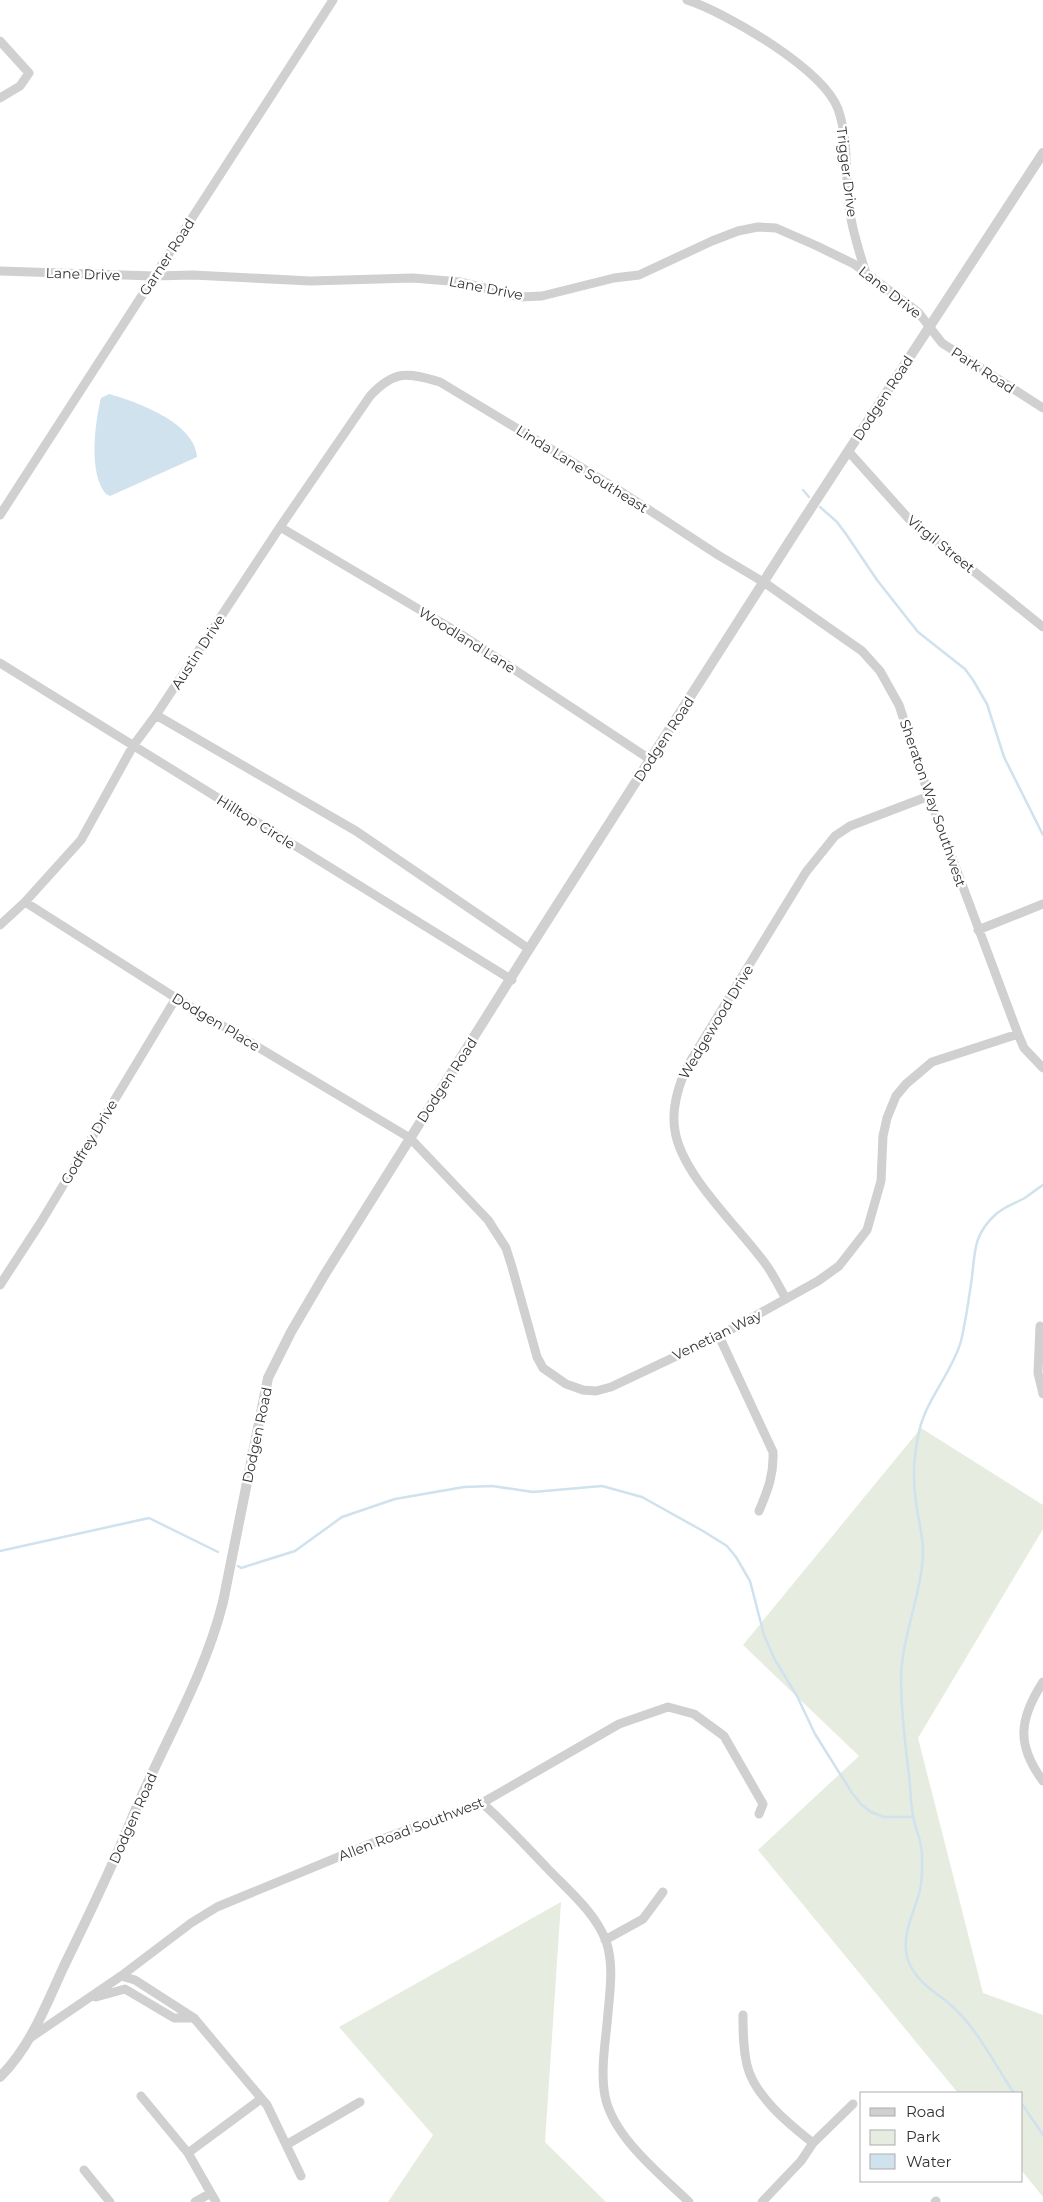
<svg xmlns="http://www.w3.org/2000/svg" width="1043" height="2202" font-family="Montserrat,sans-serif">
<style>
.green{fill:#e6ecdf}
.water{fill:#cfe2ee}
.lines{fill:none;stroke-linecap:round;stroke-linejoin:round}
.stream{stroke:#cfe2ee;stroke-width:2.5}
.minor{stroke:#d0d0d0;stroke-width:9}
.tertiary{stroke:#d0d0d0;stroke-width:10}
.labels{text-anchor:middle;stroke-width:5;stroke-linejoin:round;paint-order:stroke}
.street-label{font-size:14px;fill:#333;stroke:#fff}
</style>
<rect width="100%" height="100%" fill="#fff"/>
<path class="green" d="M921,1428L1043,1505V1529L918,1738L983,1993L1043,2015V2197L1022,2171V2093H958L758,1850L859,1756L743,1645Z
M561,1902L545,2142L606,2202H388L433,2135L339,2027Z"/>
<path class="water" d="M109,394C137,402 194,422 197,457L110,496L106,494C88,474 95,422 101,398Z"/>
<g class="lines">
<path class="stream" d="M803,490L809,497
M820,507L837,522L846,534L877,580L918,632L965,669L973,680L987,704L1004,757L1043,835
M0,1551L149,1518L218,1552
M238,1566L241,1568L295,1551L342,1517L395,1499L464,1487L492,1486L533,1492L602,1486L642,1497L703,1531L727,1546L736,1557L750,1581L764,1635L775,1660L797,1696L815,1734L852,1793L861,1804L871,1812L884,1817H913
M1014,2093C992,2061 977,2026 946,2001C930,1989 913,1978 907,1957C902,1934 913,1915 919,1894C923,1881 922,1867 922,1854C921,1838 915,1829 913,1815C910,1802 911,1788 909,1775C905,1743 901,1712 901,1680C901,1637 922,1595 923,1552C923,1535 918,1519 916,1502C912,1478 914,1455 919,1432C926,1399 952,1373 961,1341C966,1320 969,1298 972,1277C975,1250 974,1234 996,1214C1004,1207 1013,1204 1023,1199C1030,1195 1036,1189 1043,1185
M1022,2104L1043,2135"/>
<path class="minor" d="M687,0C727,13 823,69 838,109C849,140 845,175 849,207C852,229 859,252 866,273
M0,41L29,73L20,86L0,98
M0,271L154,276L193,275L310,281L413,278L461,282L520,297L542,296L614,278L639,275L712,241L738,231L758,227L776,228L817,246L854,264L918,312L942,343L1043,408
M849,452L909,519L1043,627
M0,515L333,0
M280,527L459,633L651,760
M0,663L512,980
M156,715L356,831L529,949
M25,902L176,998L410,1138L488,1220L506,1248L512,1267L537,1357L543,1368L566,1384L583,1390L596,1391L611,1387L719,1336L818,1281L839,1266L867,1230L881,1181L883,1136L887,1118L896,1096L906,1084L932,1062L1018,1034
M0,925L25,902L81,840L133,746L156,715L280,527L370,396C394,370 408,372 440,382L617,489L718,555L765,583L862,651L880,671L899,705L929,796L1018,1034L1024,1048L1043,1068
M978,930L1043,904
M0,1285L41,1222L176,998
M786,1299C780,1288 774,1276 767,1266C741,1229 682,1176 675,1131C671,1108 678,1086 688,1065L806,872L835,836L850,826L929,796
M1040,1326L1038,1373L1043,1394
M719,1336L773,1452C774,1474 768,1490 759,1511
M1043,1682C1019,1719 1016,1745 1043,1781
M482,1803C505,1823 526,1846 547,1868C568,1890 595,1912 606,1941C614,1964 610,1990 608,2013C606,2039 600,2070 605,2096C613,2137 660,2174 689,2202
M605,1940L643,1919L663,1892
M121,1976L135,1980L194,2018L267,2105L301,2176
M96,1997L125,1989L174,2018H194
M743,2015C743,2032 743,2048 747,2065C754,2096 790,2125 813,2143
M30,2038L121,1976L191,1923L217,1907L382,1839L482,1803L619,1724L668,1707L694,1714L724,1736L763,1804L759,1814
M141,2096L188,2153L216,2202
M286,2145L360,2102
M188,2153L261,2099
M84,2170L110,2202
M195,2202L211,2193
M762,2202L801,2161L813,2143L853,2104
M935,2202L936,2201"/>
<path class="tertiary" d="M0,2077C31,2046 46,2005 64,1966C88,1917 112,1868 132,1818C162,1746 204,1678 223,1602L268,1378L291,1332L325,1274L529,949L798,528L1043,153"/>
</g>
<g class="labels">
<g class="street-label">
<text transform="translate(847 172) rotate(83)" y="5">Trigger Drive</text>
<text transform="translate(167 257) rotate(-57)" y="5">Garner Road</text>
<text transform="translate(83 274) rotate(2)" y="5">Lane Drive</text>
<text transform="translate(486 288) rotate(11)" y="5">Lane Drive</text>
<text transform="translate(890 292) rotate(38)" y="5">Lane Drive</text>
<text transform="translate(983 370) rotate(33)" y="5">Park Road</text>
<text transform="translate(883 398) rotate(-57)" y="5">Dodgen Road</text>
<text transform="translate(582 469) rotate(32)" y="5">Linda Lane Southeast</text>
<text transform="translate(941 544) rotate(39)" y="5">Virgil Street</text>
<text transform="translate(467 640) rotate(32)" y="5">Woodland Lane</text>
<text transform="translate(198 652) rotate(-57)" y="5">Austin Drive</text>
<text transform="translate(664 739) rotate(-57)" y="5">Dodgen Road</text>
<text transform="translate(933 803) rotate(71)" y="5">Sheraton Way Southwest</text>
<text transform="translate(256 822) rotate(32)" y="5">Hilltop Circle</text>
<text transform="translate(216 1022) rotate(31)" y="5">Dodgen Place</text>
<text transform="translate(716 1022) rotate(-59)" y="5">Wedgewood Drive</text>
<text transform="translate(447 1080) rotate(-57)" y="5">Dodgen Road</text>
<text transform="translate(89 1142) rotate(-59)" y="5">Godfrey Drive</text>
<text transform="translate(717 1335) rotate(-26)" y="5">Venetian Way</text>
<text transform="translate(257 1435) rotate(-78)" y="5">Dodgen Road</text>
<text transform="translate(133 1818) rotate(-66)" y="5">Dodgen Road</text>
<text transform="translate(411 1829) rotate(-21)" y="5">Allen Road Southwest</text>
</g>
</g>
<rect x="860" y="2092" width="162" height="90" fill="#ffffff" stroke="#adadad"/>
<rect x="870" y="2108" width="25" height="8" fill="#d0d0d0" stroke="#adadad"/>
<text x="906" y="2117" font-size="15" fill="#333333">Road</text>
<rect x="870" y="2130" width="25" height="15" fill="#e6ecdf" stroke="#adadad"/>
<text x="906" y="2142" font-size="15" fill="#333333">Park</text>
<rect x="870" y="2154" width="25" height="15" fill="#cfe2ee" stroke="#adadad"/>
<text x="906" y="2167" font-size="15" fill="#333333">Water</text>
</svg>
